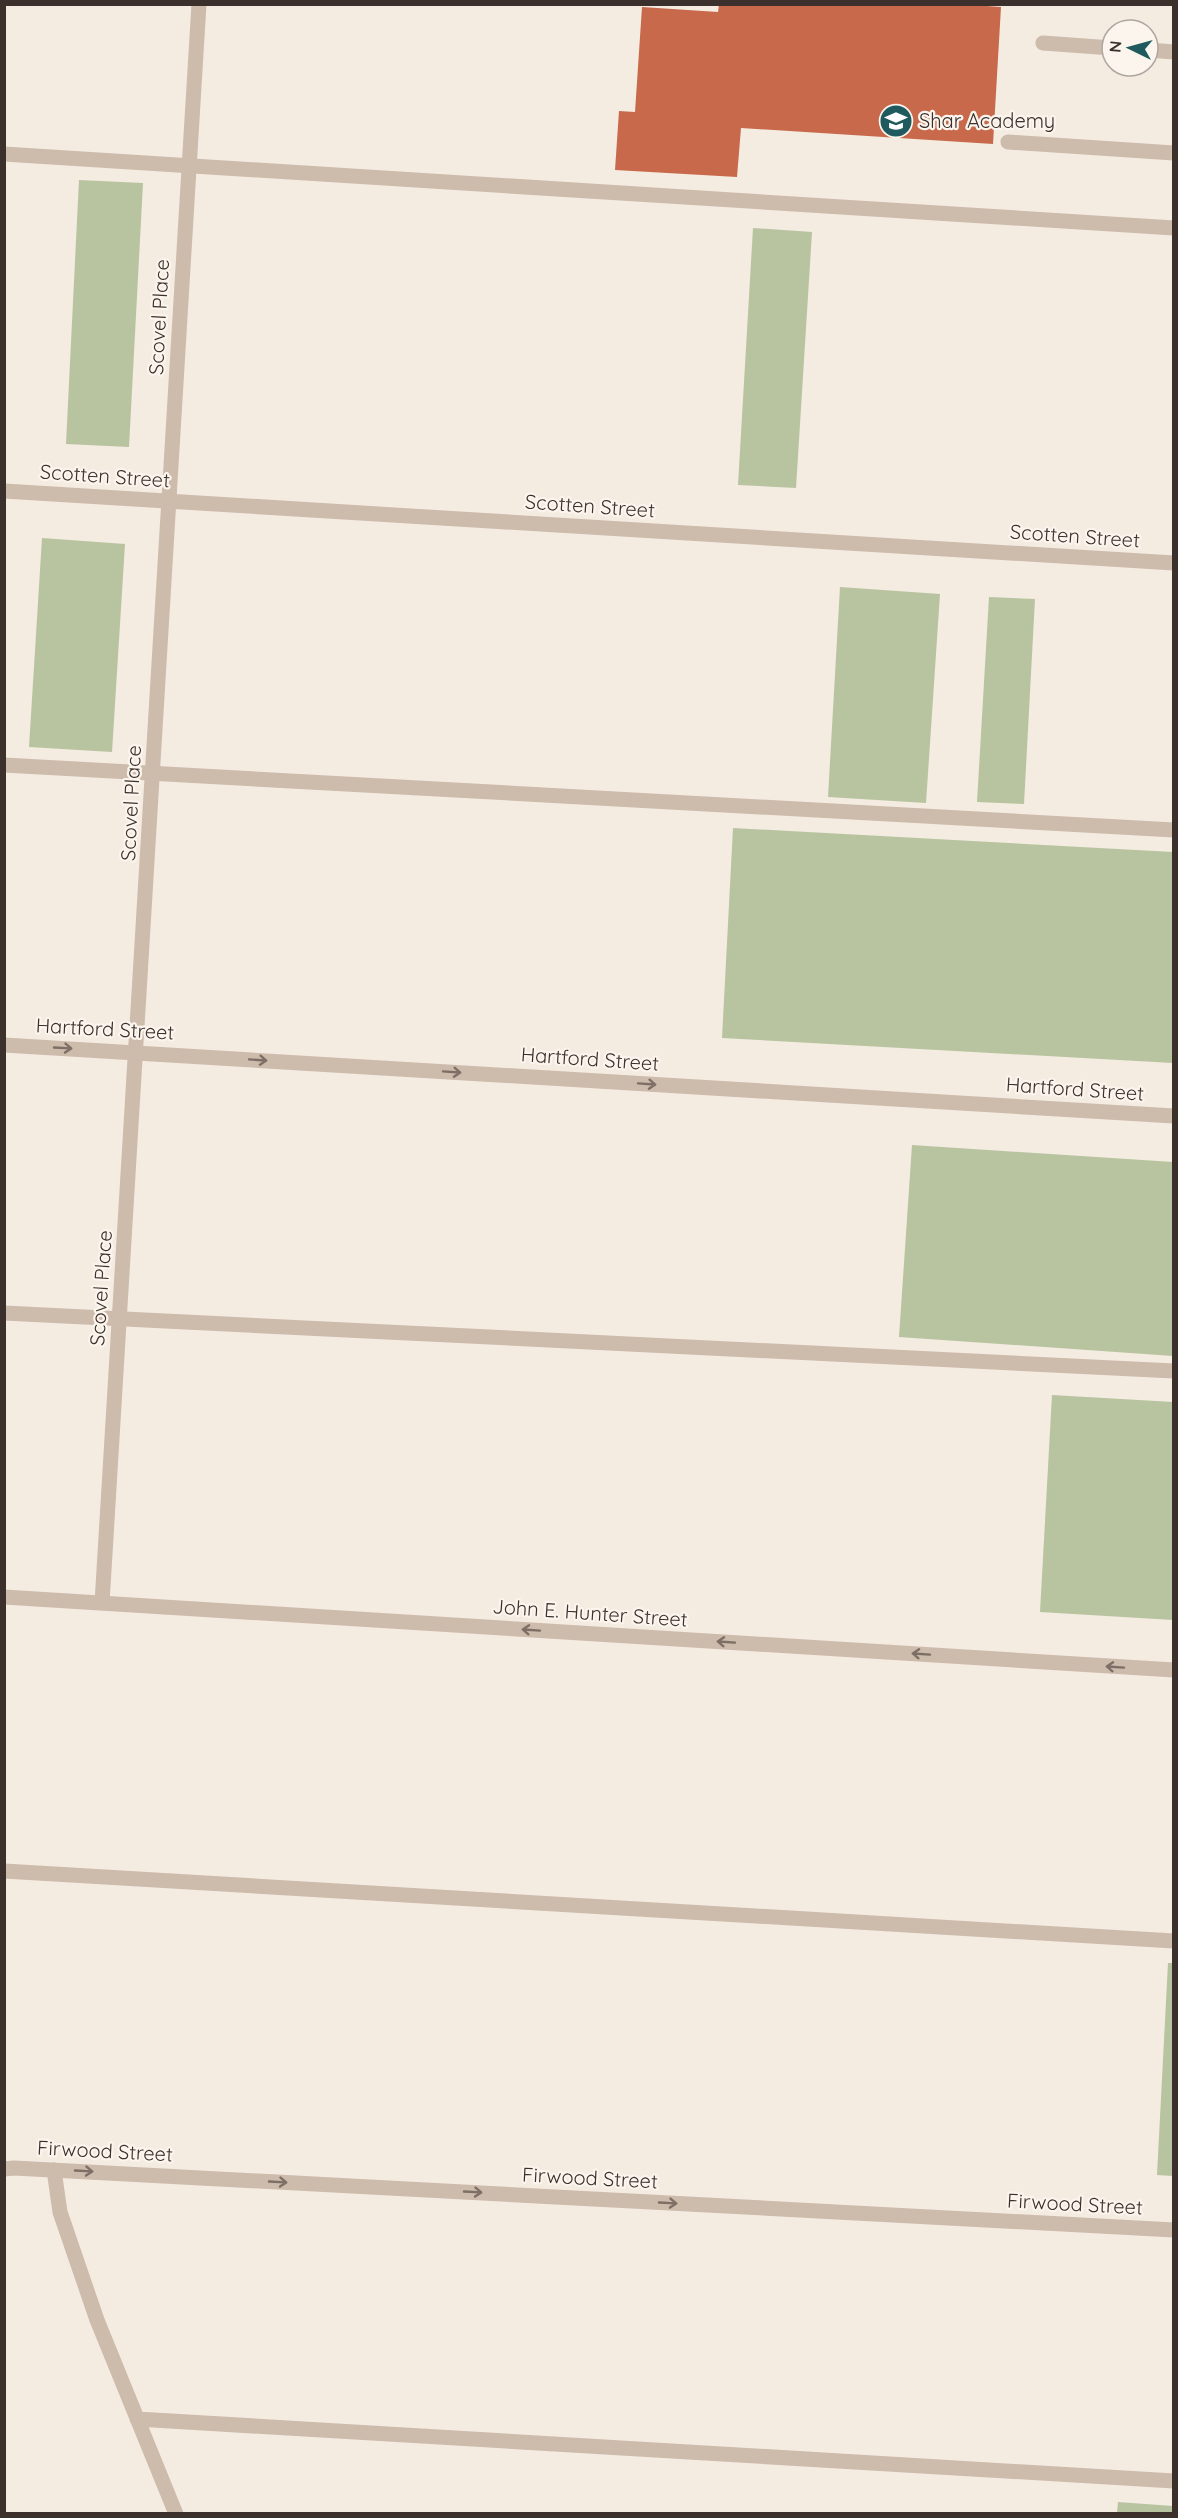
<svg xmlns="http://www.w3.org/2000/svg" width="1178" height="2518" font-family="Quicksand,sans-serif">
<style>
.green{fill:#b8c4a0}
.building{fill:#c8694b}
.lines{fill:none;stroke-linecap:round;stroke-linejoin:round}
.lane{stroke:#cdbbac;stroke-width:15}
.street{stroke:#cdbbac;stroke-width:15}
.oneway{stroke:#7d6f65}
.labels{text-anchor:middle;stroke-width:4.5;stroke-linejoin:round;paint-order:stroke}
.poi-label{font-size:20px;fill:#3b302b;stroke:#fbf5ee;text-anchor:start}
.street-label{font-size:20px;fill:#3b302b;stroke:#fbf5ee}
</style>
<rect width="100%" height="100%" fill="#f4ebe1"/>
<path class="green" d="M79,180L143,183L129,447L66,444Z
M753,228L812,232L796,488L738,485Z
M42,538L125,544L112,752L29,747Z
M840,587L940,594L926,803L828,797Z
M989,597L1035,599L1024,804L977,802Z
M733,828L1173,852V1063L722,1038Z
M912,1145L1173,1162V1356L899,1337Z
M1052,1395L1173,1402V1620L1040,1612Z
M1168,1963H1174L1173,2176L1157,2175Z
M1118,2502L1173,2506V2513H1117Z"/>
<path class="building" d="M719,4H958L1001,7L993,144L741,128L737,177L615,170L619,111L635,112L642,7L718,12Z"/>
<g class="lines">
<path class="lane" d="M1043,43L1112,48
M1148,50L1174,52
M1008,142L1174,153
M4,154L1174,228
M4,765L1174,830
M4,1313L1174,1371
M4,1871L1174,1941
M54,2170L60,2212L97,2320L176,2514
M137,2419L1174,2481"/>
<path class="street" d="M4,491L1174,563
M4,1045L1174,1116
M4,1597L1174,1670
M102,1603L199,4
M4,2169L14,2168L1174,2230"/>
</g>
<defs><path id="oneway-shaft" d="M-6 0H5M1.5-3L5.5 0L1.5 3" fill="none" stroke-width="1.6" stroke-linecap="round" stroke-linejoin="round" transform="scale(1.5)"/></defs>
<g class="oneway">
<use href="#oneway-shaft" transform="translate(63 1048) rotate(3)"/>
<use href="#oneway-shaft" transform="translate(258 1060) rotate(4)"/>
<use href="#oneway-shaft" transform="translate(452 1072) rotate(4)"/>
<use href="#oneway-shaft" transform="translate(647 1084) rotate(4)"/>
<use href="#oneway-shaft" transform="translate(531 1630) rotate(-176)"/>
<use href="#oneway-shaft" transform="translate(726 1642) rotate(-176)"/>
<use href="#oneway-shaft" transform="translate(921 1654) rotate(-176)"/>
<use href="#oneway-shaft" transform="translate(1115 1667) rotate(-176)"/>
<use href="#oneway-shaft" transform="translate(84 2171) rotate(3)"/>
<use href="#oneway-shaft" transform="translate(278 2182) rotate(3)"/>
<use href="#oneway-shaft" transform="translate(473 2192) rotate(3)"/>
<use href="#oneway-shaft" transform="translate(668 2203) rotate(3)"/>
</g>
<defs>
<symbol id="school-disc" viewBox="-11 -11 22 22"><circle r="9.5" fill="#1f5a5e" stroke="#fbf5ee"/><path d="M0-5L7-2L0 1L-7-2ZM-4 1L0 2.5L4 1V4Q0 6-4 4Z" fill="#fff"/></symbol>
</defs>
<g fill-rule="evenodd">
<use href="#school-disc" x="877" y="102" width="38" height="38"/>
</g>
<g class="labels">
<g class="poi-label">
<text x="919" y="128">Shar Academy</text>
</g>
<g class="street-label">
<text transform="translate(159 317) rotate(-87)" y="7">Scovel Place</text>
<text transform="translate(105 476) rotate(4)" y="7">Scotten Street</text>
<text transform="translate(590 506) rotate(4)" y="7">Scotten Street</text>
<text transform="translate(1075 536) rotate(4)" y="7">Scotten Street</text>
<text transform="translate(131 803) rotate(-87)" y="7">Scovel Place</text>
<text transform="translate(105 1029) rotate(3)" y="7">Hartford Street</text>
<text transform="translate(590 1059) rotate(4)" y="7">Hartford Street</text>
<text transform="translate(1075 1089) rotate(4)" y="7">Hartford Street</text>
<text transform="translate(101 1288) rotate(-86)" y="7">Scovel Place</text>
<text transform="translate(590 1613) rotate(4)" y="7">John E. Hunter Street</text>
<text transform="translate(105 2151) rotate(3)" y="7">Firwood Street</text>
<text transform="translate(590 2178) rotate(3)" y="7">Firwood Street</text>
<text transform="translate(1075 2204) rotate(3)" y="7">Firwood Street</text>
</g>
</g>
<rect width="1178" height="2518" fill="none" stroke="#3b302b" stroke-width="12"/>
<g transform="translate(1130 48) rotate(275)"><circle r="28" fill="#fbf5ee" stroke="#aea6a0" stroke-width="1.5"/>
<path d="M0-4.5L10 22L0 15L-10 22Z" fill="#1f5a5e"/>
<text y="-9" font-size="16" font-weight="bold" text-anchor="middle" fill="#3b302b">N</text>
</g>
</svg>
